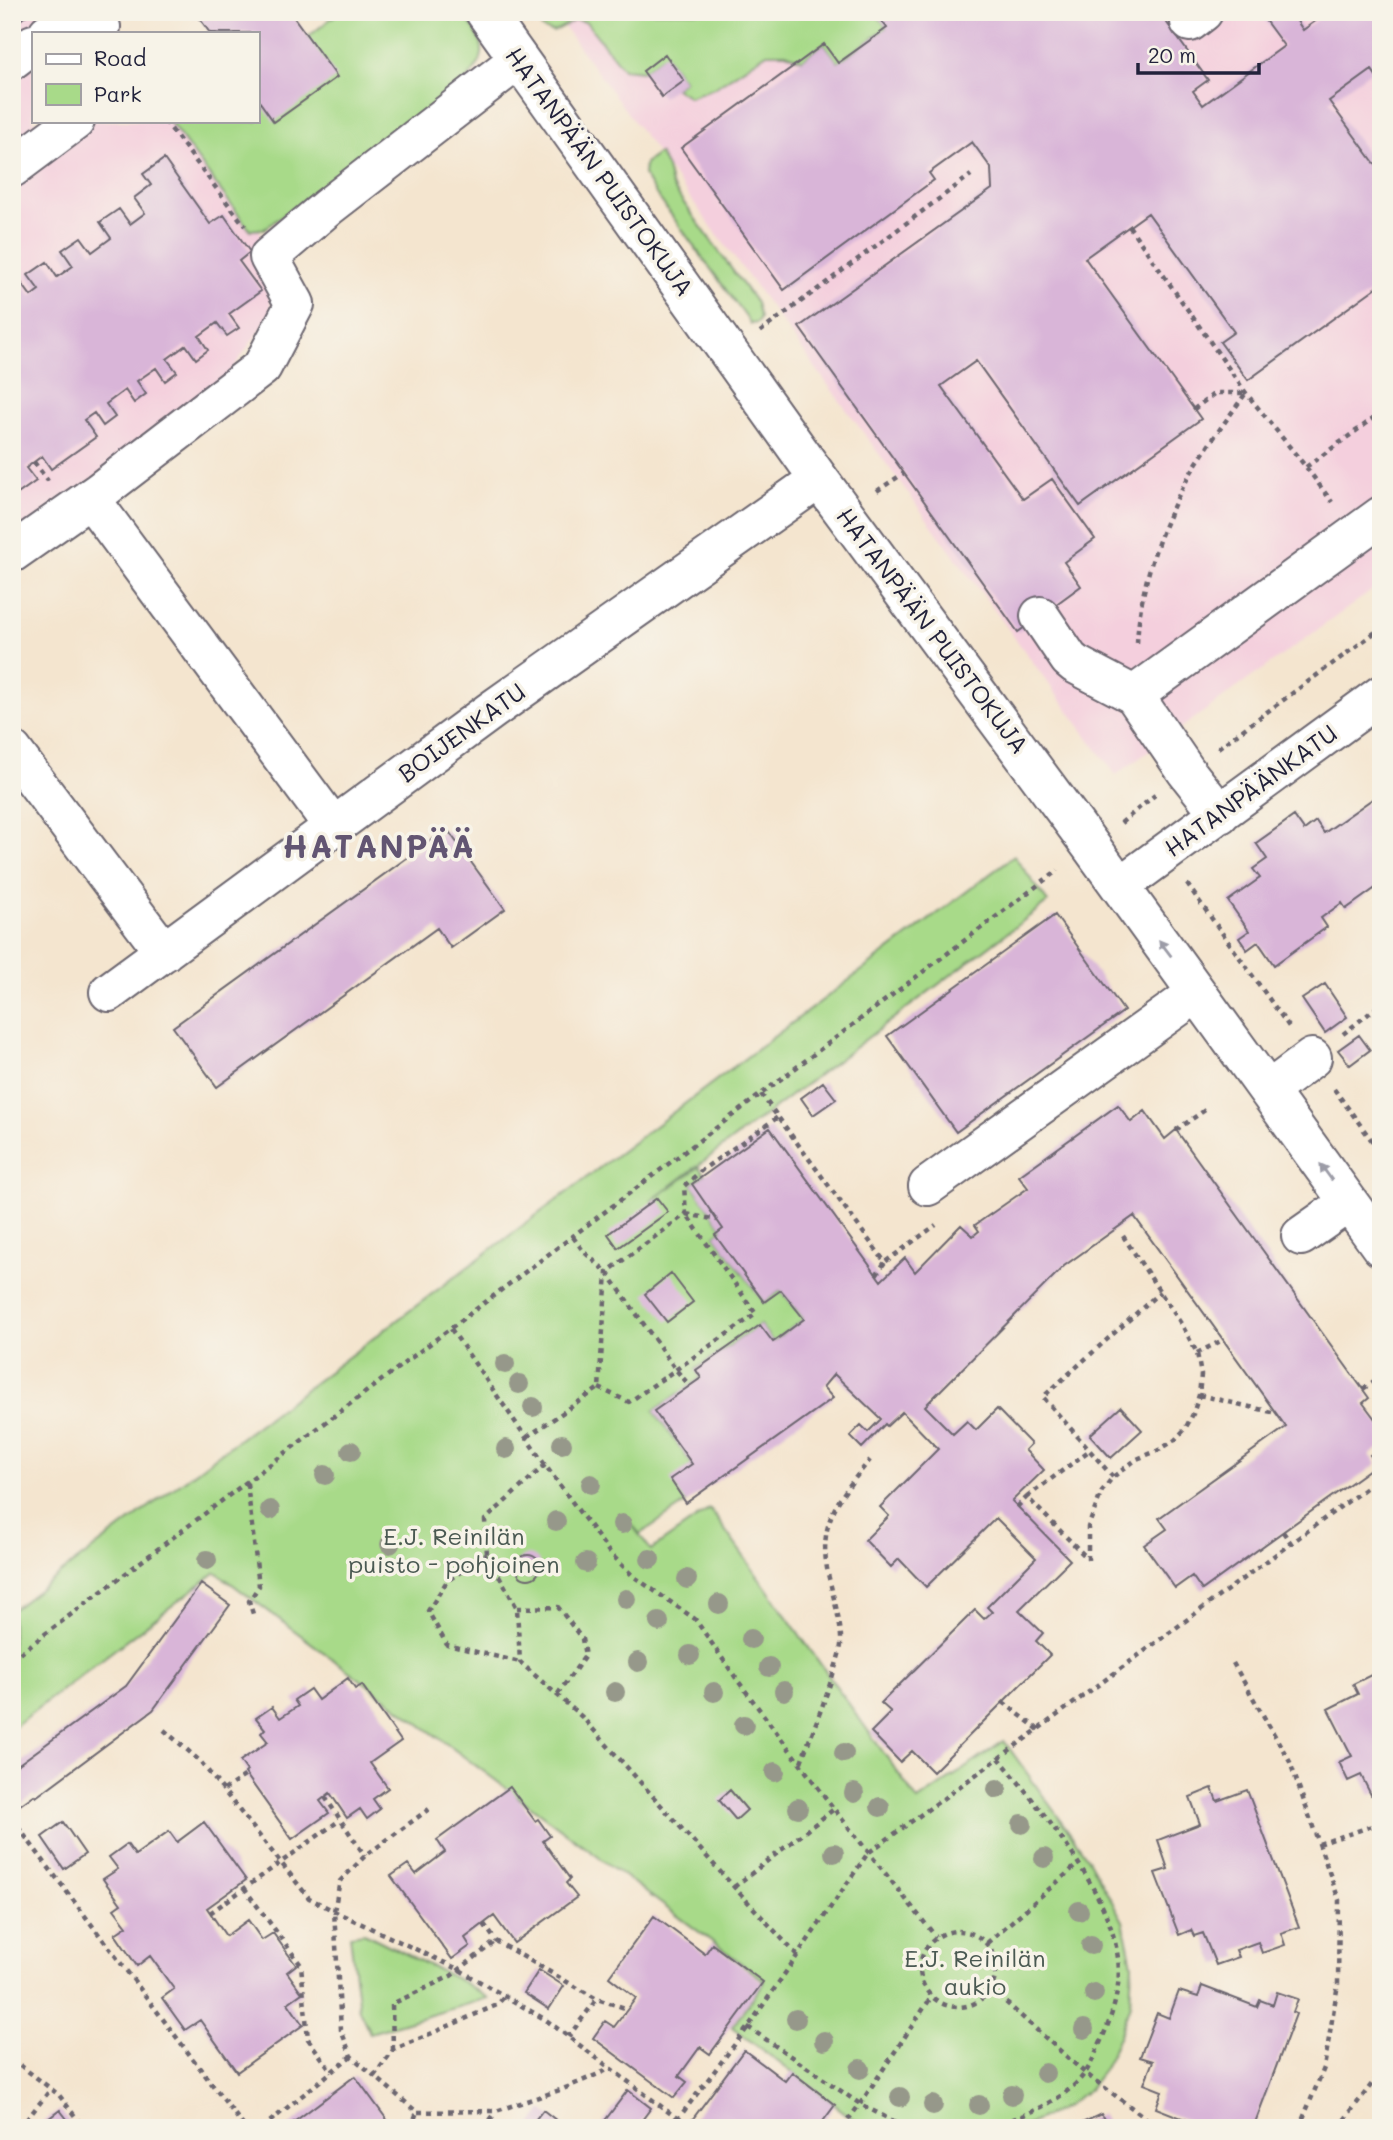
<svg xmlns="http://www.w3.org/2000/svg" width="1393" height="2140" font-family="Mali,sans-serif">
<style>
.built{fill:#f4cfdd}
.green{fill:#a8da89;stroke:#657e62;stroke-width:2}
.building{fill:#d9b5d8}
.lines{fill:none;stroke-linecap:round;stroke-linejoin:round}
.minor-casing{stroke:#6c666f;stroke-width:42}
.path{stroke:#6c666f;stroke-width:4.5;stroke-dasharray:5 5;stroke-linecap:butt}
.minor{stroke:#fff;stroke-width:38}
.tree{fill:#96988a}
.oneway{fill:#9c9ca7}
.labels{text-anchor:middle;stroke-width:7;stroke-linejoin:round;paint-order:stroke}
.street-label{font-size:24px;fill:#22223b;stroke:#f7f3e8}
.park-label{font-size:24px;fill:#4a5952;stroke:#f7f3e8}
.district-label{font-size:32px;font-weight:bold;letter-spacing:2px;fill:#625572;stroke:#f7f3e8}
</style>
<rect width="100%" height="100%" fill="#f7f3e8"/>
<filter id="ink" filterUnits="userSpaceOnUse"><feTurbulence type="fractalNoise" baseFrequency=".0143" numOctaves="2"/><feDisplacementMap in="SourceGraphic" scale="14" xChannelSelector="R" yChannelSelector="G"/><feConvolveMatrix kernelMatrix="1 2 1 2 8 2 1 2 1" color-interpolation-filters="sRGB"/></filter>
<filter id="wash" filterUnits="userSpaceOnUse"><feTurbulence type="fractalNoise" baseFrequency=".00686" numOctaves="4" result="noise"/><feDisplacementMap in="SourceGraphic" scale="28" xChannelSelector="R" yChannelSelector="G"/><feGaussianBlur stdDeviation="1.57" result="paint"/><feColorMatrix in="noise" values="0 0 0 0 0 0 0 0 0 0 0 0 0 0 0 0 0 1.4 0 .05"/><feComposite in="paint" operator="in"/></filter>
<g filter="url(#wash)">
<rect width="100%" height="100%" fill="#f4e5cf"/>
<path class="built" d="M12,12H103L33,33V121H183L259,224L272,313L219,388L12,537Z
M553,12H1381V584L1116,775Z"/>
<path class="green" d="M332,12H462C486,45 492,54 461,86L264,229L250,230L169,121H257V98L308,37L334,16Z
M531,12H875L887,28L838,63L824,44L802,60L786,53H767L714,88L689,97L675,88L684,81L665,55L643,71L623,69L586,22L575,20L553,32L543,29Z
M659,153L667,168L671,185L756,303L760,318L757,323L751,324L653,190L644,175L645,163Z
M1014,856L1048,902L651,1201L699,1167L705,1175L692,1184L723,1229L715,1235L764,1302L781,1290L804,1319L773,1342L760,1325L696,1369L701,1378L654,1411L692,1464L686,1503L640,1534L632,1525L651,1550L710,1509L918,1801L1004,1741L1087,1857L1123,1921L1132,1964L1130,2004L1119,2037L1104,2069L1087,2091L1063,2108L1026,2126L873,2128L856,2121L732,2027L765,1981L216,1572L12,1728V1610Z
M364,1933L461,1981L488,1998L370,2033L359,2010L350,1935Z"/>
<g id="blocks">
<path class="building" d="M12,12H31L12,26Z
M195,12H290L337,77L274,122L257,98V33H210Z
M875,12H1159L1208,80L1193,91L1203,105L1284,46L1259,12H1291L1303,30L1328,12H1381V83L1372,70L1329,101L1381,172V284L1248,380L1220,342L1234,332L1148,213L1085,258L1201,419L1080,506L976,361L941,386L1023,499L1052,479L1095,539L1064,562L1081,586L1018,632L799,327L992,189L991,168L972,142L929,173L934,180L784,290L681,148L824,44L838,63L887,28Z
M665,54L684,81L662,97L643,71Z
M164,159L210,224L224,215L250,252L239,261L261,291L229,314L239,328L227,336L217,323L199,336L208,350L196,359L186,345L167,359L177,372L165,381L156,368L137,381L146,394L134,403L125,390L106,404L115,417L103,426L94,413L84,420L96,437L51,469L42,456L26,468L36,481L12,498V270L31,296L39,290L28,275L47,262L57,277L73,266L62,250L81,237L92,252L111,238L100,222L119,209L130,224L145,213L134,198L151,185L143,174Z
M1381,793V884L1346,909L1342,903L1321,918L1327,927L1274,965L1258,942L1247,950L1239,938L1249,931L1228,901L1260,878L1253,869L1267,859L1256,843L1294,816L1304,830L1316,821L1324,833Z
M447,829L505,909L451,948L437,928L217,1087L173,1027Z
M1055,915L1124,1011L956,1132L887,1036Z
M1325,984L1347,1017L1325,1033L1302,999Z
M1359,1035L1370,1050L1350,1065L1338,1050Z
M823,1082L836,1099L813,1115L801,1098Z
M1118,1105L1131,1122L1145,1111L1165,1139L1176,1130L1256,1241L1369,1398L1363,1403L1381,1427V1447L1370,1455L1377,1464L1202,1590L1192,1576L1175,1588L1144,1545L1167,1529L1159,1518L1286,1427L1134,1216L1064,1266L925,1406L953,1434L967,1421L976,1430L997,1409L1031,1444L1025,1450L1044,1470L1012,1501L1070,1560L1019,1610L1043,1633L1036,1641L1050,1655L933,1772L912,1751L900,1762L871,1732L891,1712L881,1703L975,1610L984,1619L992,1612L987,1607L1036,1558L996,1518L926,1587L899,1559L891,1567L865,1540L889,1516L880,1507L938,1449L902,1412L887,1426L885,1424L862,1448L850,1436L861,1425L868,1432L881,1419L834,1374L823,1387L833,1398L686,1503L670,1479L692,1464L654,1411L701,1378L696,1370L760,1325L773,1342L804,1319L781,1290L764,1302L715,1235L723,1229L692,1184L770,1128L881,1281L905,1258L915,1272L961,1225L973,1236L979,1231L975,1225L1028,1188L1019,1176Z
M657,1198L668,1212L618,1248L608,1234Z
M671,1273L693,1302L667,1322L645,1294Z
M1121,1407L1142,1430L1111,1458L1090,1435Z
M516 1567a12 12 0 1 1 24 0a12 12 0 1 1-24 0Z
M201,1584L230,1605L153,1710L36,1797L34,1795L17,1807L12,1799V1769L126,1686Z
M1381,1670V1790L1371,1795L1361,1775L1348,1781L1339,1762L1352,1756L1328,1709L1358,1694L1353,1684Z
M348,1678L355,1689L362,1685L401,1741L370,1763L388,1788L373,1799L380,1809L367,1819L360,1809L347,1818L330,1793L320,1801L329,1813L292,1839L245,1773L247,1771L240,1761L268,1742L261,1733L265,1729L256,1718L272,1707L280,1718L298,1706L294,1700L310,1689L318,1700Z
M510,1787L535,1821L538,1819L550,1836L543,1841L570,1879L566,1883L577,1897L514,1943L494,1916L465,1938L470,1946L452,1959L391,1876L408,1864L416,1874L445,1852L437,1840Z
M1212,1788L1217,1801L1247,1790L1299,1927L1281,1933L1285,1945L1262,1953L1258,1942L1236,1950L1239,1957L1216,1965L1203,1933L1194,1936L1191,1930L1179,1935L1155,1873L1168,1869L1158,1840L1200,1824L1190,1797Z
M730,1790L747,1810L736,1820L719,1800Z
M63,1822L85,1854L64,1869L42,1837Z
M204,1822L246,1880L207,1908L226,1936L248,1920L262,1940L273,1933L296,1965L287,1972L302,1993L288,2003L303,2025L237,2072L200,2020L185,2030L162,1998L174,1989L150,1956L137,1966L115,1934L127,1926L114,1909L121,1904L103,1879L118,1869L109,1857L127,1844L135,1855L169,1831L177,1842Z
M654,1916L705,1954L712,1944L763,1982L710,2054L700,2047L679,2076L687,2082L674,2098L593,2038L605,2021L614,2027L636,1998L609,1977Z
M539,1970L564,1986L549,2009L524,1993Z
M1202,1986L1257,2007L1260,2000L1273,2005L1277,1992L1298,1999L1293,2012L1296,2014L1253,2128H1207L1156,2108L1162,2091L1144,2084L1153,2061L1140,2057L1157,2013L1169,2018L1179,1991L1198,1997Z
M744,2050L785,2081L792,2072L835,2105L818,2128H686Z
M355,2076L393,2128H286Z
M628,2090L651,2108L636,2128H609L603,2123Z
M60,2110L74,2128H36Z
M543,2110L566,2128H529Z
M1101,2114L1109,2128H1084L1082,2123Z"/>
</g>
</g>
<g filter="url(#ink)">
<use href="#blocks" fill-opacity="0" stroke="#6c666f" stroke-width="2"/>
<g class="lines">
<defs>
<path id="minor" d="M485,12L819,479L1090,845L1381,1247
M1190,22L1203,12
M48,33C68,19 78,21 101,27
M12,60L33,44
M12,168L75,121
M90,498L333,826
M12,553L99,492L262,367L295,304L269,257L328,207L518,60
M1040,616L1069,659L1075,664L1134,695
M12,750L164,952
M1220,814L1186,771L1134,695L1381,516
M1120,886L1381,695
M109,992L492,710L819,479
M1268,1091L1312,1058
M928,1186L1197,993
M1301,1236L1348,1203"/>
</defs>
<use href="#minor" class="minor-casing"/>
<path class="path" d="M165,121L245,226
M1129,226L1246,393L1306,467L1332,502
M760,332L971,175
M34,462L48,481
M1306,467L1381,413
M877,491L904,473
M1137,643C1140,581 1164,517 1196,464C1212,440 1229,416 1246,393H1215L1194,409
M1218,748L1381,628
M1121,823L1155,795
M1187,884L1290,1028
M1343,1034L1381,1004
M1334,1089L1381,1153
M761,1094L885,1262L936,1225
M1176,1130L1208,1108
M573,1237L584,1252L607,1272L676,1370L690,1386
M876,1275L885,1262
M451,1329L545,1465L609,1552L633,1576L695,1619L738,1681L834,1809L936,1937
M1197,1353L1223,1340
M599,1388L629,1402L756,1314L686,1214L717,1220
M1363,1389L1381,1376
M1199,1395L1276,1413
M527,1437L599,1388L607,1272L686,1214L684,1186L702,1170L778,1117
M545,1465L485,1520L487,1554L517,1608L520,1662L582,1717L734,1887L797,1955
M1113,1477L1043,1397L1160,1292
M247,1483L259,1586L249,1601L253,1614
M1027,1497L1090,1450
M1017,1507L1027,1497L1088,1559
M1283,1532L1291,1543
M487,1554L447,1581L428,1611L447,1645L520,1662
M1088,1560V1527L1102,1491L1113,1477L1137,1459L1159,1450L1175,1440L1185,1429L1193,1414L1199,1395L1201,1375L1197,1353L1182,1325L1123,1236
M517,1608L558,1607L582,1639L585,1656L557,1695
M12,1659L1058,870
M1233,1663L1290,1762L1339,1900L1338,1984L1324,2068L1299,2128
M1003,1702L1039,1730
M164,1730L200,1761L309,1898L334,1911L458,1969L546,2020L678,2119
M801,1762C812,1732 825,1702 834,1671C837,1662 840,1653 841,1645C842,1625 835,1605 831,1586C815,1528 833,1504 870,1460
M224,1790L246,1775
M325,1797L365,1856
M429,1809L365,1856L340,1881L334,1911L341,2030L351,2056L417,2112L496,2111L563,2089L610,2069
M12,1819L245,2128
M1319,1844L1381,1823
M734,1887L834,1809
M244,1888L301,1965L308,2039L332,2072
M210,1913L340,1820
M484,1924L496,1941L597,1999L628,2009
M920 1969a38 38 0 1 1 76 0a38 38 0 1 1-76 0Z
M987,1943L1078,1864
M991,1989L1085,2073L1159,2128
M748,2027L860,2104L893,2121L919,2128
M568,2037L597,1999
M393,2050L392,2004L451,1976L496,1941
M12,2059L59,2095L84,2128
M374,2076L393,2050L497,2005L504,1997
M20,2128L51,2089
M262,2128L351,2056
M411,2128L417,2112
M484,2128L496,2112
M671,2128L748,2027L868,1853L999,1758L1381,1477
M842,2128L860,2104L932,1996
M983,2128C1017,2120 1064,2102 1085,2073C1091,2065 1095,2054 1099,2045C1113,2016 1123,1984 1117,1952C1107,1888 1040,1809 999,1758
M1338,2128L1381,2072"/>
<use href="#minor" class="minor"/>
</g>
<g class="tree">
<circle cx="505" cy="1364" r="10"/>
<circle cx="519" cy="1384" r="10"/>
<circle cx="533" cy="1407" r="10"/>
<circle cx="562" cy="1444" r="10"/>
<circle cx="506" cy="1449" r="10"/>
<circle cx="351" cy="1451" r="10"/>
<circle cx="325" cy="1475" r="10"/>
<circle cx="591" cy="1484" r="10"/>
<circle cx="270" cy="1510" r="10"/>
<circle cx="556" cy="1521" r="10"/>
<circle cx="622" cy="1524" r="10"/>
<circle cx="390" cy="1544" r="10"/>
<circle cx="650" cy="1559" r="10"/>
<circle cx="207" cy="1560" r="10"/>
<circle cx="586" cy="1563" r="10"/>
<circle cx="687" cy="1579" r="10"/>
<circle cx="626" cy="1599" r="10"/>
<circle cx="719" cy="1604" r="10"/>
<circle cx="659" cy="1622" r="10"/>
<circle cx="751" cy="1639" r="10"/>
<circle cx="690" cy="1655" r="10"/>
<circle cx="638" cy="1662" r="10"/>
<circle cx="769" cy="1667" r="10"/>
<circle cx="784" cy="1691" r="10"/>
<circle cx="615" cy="1692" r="10"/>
<circle cx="714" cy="1692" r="10"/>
<circle cx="744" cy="1725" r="10"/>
<circle cx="844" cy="1753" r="10"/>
<circle cx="775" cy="1772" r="10"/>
<circle cx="997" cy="1789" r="10"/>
<circle cx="854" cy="1793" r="10"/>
<circle cx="880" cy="1807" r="10"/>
<circle cx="798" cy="1808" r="10"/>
<circle cx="1022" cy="1824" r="10"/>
<circle cx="834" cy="1853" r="10"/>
<circle cx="1044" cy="1858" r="10"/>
<circle cx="1079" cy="1911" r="10"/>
<circle cx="1091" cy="1945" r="10"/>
<circle cx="1094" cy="1993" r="10"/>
<circle cx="796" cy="2019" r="10"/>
<circle cx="1084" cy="2029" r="10"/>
<circle cx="824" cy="2041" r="10"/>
<circle cx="860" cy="2069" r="10"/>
<circle cx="1045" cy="2073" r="10"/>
<circle cx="1012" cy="2095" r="10"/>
<circle cx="900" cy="2097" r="10"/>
<circle cx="933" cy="2105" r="10"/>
<circle cx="979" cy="2105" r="10"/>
</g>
<defs><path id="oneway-solid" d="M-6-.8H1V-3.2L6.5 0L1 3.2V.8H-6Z" transform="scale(1.75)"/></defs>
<g class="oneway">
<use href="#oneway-solid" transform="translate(1165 948) rotate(-127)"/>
<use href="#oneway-solid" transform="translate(1326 1172) rotate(-126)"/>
</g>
</g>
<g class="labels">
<g class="street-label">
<text transform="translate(599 172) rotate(54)" y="8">HATANPÄÄN PUISTOKUJA</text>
<text transform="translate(932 631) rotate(53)" y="8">HATANPÄÄN PUISTOKUJA</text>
<text transform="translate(462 733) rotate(-36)" y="8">BOIJENKATU</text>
<text transform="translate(1251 791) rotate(-36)" y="8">HATANPÄÄNKATU</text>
</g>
<g class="park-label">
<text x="454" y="1545">E.J. Reinilän<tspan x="454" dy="28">puisto - pohjoinen</tspan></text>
<text x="975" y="1967">E.J. Reinilän<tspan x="975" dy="28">aukio</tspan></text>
</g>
<g class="district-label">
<text x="379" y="858">HATANPÄÄ</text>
</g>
</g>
<rect width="1393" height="2140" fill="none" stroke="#f7f3e8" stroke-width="42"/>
<rect x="32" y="32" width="228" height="91" fill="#f7f3e8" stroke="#a29fa3" stroke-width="2"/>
<rect x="46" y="54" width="35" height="10" fill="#ffffff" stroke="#a29fa3" stroke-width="2"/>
<text x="94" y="66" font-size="21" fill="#22223b">Road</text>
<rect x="46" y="84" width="35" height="21" fill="#a8da89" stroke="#a29fa3" stroke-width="2"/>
<text x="94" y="102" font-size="21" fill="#22223b">Park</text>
<path d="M1138 63v10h121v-10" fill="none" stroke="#22223b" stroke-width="3.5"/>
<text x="1148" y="63" font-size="21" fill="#22223b" stroke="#f7f3e8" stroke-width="5" paint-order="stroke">20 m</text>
</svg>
